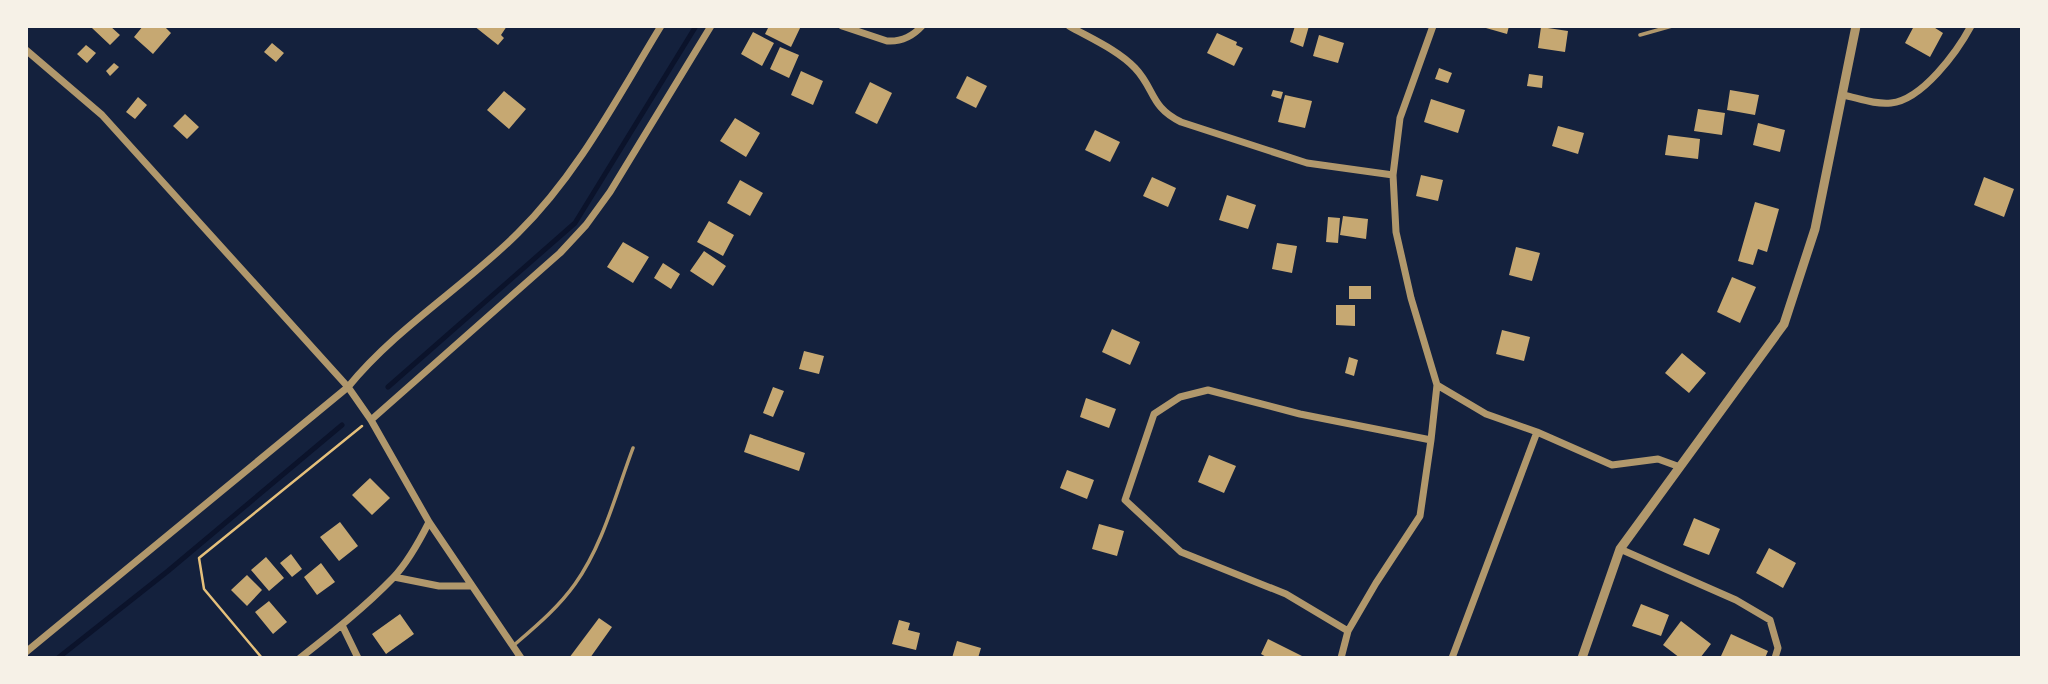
<svg xmlns="http://www.w3.org/2000/svg" width="2048" height="684" font-family="Montserrat,sans-serif">
<style>
.lines{fill:none;stroke-linecap:round;stroke-linejoin:round}
.stream{stroke:#0b132b;stroke-width:5}
.building{fill:#c6a872}
.path{stroke:#e5c07b;stroke-width:2.5}
.service{stroke:#b1986c;stroke-width:3.5}
.minor{stroke:#b1986c;stroke-width:7}
.tertiary{stroke:#b1986c;stroke-width:9}
</style>
<rect width="100%" height="100%" fill="#14213d"/>
<g class="lines">
<path class="stream" d="M388,387L575,223L696,26
M58,658L168,571L342,425"/>
</g>
<path class="building" d="M94,26H110L120,35L110,45L92,28Z
M143,26H164L171,33L153,54L134,37Z
M474,26H507L501,35L504,38L498,45Z
M769,26H801L791,47L765,34Z
M1295,26H1309L1303,47L1290,42Z
M1479,26H1509L1507,34Z
M1914,26H1932L1943,33L1930,57L1905,43Z
M1541,27L1568,31L1565,52L1538,48Z
M753,32L774,43L762,66L741,54Z
M1217,33L1237,42L1236,45L1243,48L1234,66L1207,53Z
M1319,35L1344,43L1338,63L1313,56Z
M272,43L284,53L276,62L264,52Z
M86,45L96,53L87,63L77,54Z
M780,47L799,55L789,78L770,69Z
M114,63L119,67L110,76L106,71Z
M1439,68L1452,73L1448,83L1435,79Z
M801,71L823,81L813,105L791,95Z
M1529,74L1543,76L1542,88L1527,86Z
M967,76L987,86L976,108L956,98Z
M870,82L892,93L877,124L855,113Z
M1273,90L1283,92L1281,99L1271,96Z
M1730,90L1759,95L1755,115L1727,110Z
M504,91L526,109L509,129L487,110Z
M1285,95L1312,101L1305,128L1278,122Z
M138,97L147,105L135,119L126,112Z
M1431,99L1465,110L1458,133L1424,122Z
M1698,109L1725,113L1722,135L1694,131Z
M185,114L199,127L187,139L173,126Z
M735,118L760,133L746,157L720,141Z
M1758,123L1785,130L1780,152L1753,145Z
M1558,126L1584,133L1578,154L1552,146Z
M1095,130L1120,142L1110,162L1085,150Z
M1668,135L1700,139L1698,159L1665,155Z
M1421,175L1443,180L1438,201L1416,196Z
M1152,177L1176,188L1168,207L1143,196Z
M1984,177L2014,189L2004,217L1974,205Z
M740,180L763,193L750,216L727,203Z
M1227,195L1256,205L1248,229L1219,220Z
M1755,202L1779,209L1767,252L1758,249L1753,265L1738,261Z
M1343,216L1368,219L1366,239L1340,235Z
M1328,217L1340,218L1338,243L1326,242Z
M709,221L734,235L723,256L697,242Z
M623,242L649,257L633,283L607,267Z
M1277,243L1297,246L1292,273L1272,269Z
M1516,247L1540,253L1532,281L1509,275Z
M704,251L726,266L713,286L690,271Z
M663,263L680,274L671,289L654,278Z
M1732,277L1756,287L1740,323L1717,312Z
M1349,286H1371V299H1349Z
M1336,305H1355V326L1336,325Z
M1112,329L1140,342L1130,365L1102,352Z
M1502,330L1530,337L1524,361L1496,354Z
M804,351L824,356L819,374L799,369Z
M1682,353L1706,373L1689,393L1665,373Z
M1349,357L1358,360L1354,376L1345,373Z
M773,387L784,391L773,417L763,413Z
M1086,398L1116,409L1109,428L1080,417Z
M750,434L805,453L799,471L744,452Z
M1209,455L1236,466L1224,493L1198,482Z
M1067,470L1094,480L1087,499L1060,488Z
M370,478L390,498L372,515L352,495Z
M1694,518L1720,529L1709,555L1683,545Z
M340,522L358,546L339,561L320,537Z
M1099,524L1124,531L1117,556L1092,549Z
M1769,548L1796,563L1783,588L1756,573Z
M291,554L302,569L292,577L280,563Z
M266,557L284,578L269,591L251,570Z
M321,563L335,582L317,595L304,577Z
M247,575L262,590L247,606L231,590Z
M269,601L287,622L273,634L255,612Z
M1641,604L1669,615L1661,636L1632,626Z
M400,614L414,634L386,654L372,634Z
M599,618L612,627L590,658H569Z
M899,620L910,623L908,630L920,633L916,650L892,644Z
M1681,621L1711,644L1700,658H1680L1663,645Z
M1731,634L1768,651L1765,658L1721,656Z
M1268,639L1306,658H1268L1261,654Z
M957,641L981,648L978,658H952Z"/>
<g class="lines">
<path class="path" d="M262,658L204,589L199,558L362,426"/>
<path class="service" d="M1640,35L1672,26
M513,646C535,627 558,608 575,584C603,545 616,493 633,448"/>
<path class="minor" d="M842,26L887,41C901,42 912,37 922,26
M1069,26C1090,38 1118,50 1135,68C1155,89 1150,107 1181,122L1307,163L1393,175
M26,50L102,115L348,387C397,327 464,287 518,233C578,174 617,98 661,26
M1843,95C1858,98 1875,105 1891,103C1922,100 1957,52 1971,26
M1437,385L1486,414L1537,432L1612,465L1658,459L1680,467
M371,420L560,253L586,225L610,192L711,26
M1620,549L1736,600L1770,620L1778,648L1775,658
M394,577L439,586H471
M342,625L358,658
M1348,631L1286,594L1181,552L1125,500L1154,414L1180,397L1208,390L1300,414L1431,440
M26,652L348,387L371,420L429,522L521,658
M300,658C332,633 365,607 393,578C408,562 419,542 429,522
M1341,658L1348,631L1376,583L1420,516L1431,440L1437,385L1411,298L1396,232L1393,175L1400,118L1433,26
M1452,658L1537,432"/>
<path class="tertiary" d="M1582,658L1620,549L1784,324L1815,229L1856,26"/>
</g>
<rect width="2048" height="684" fill="none" stroke="#f6f1e7" stroke-width="56"/>
</svg>
